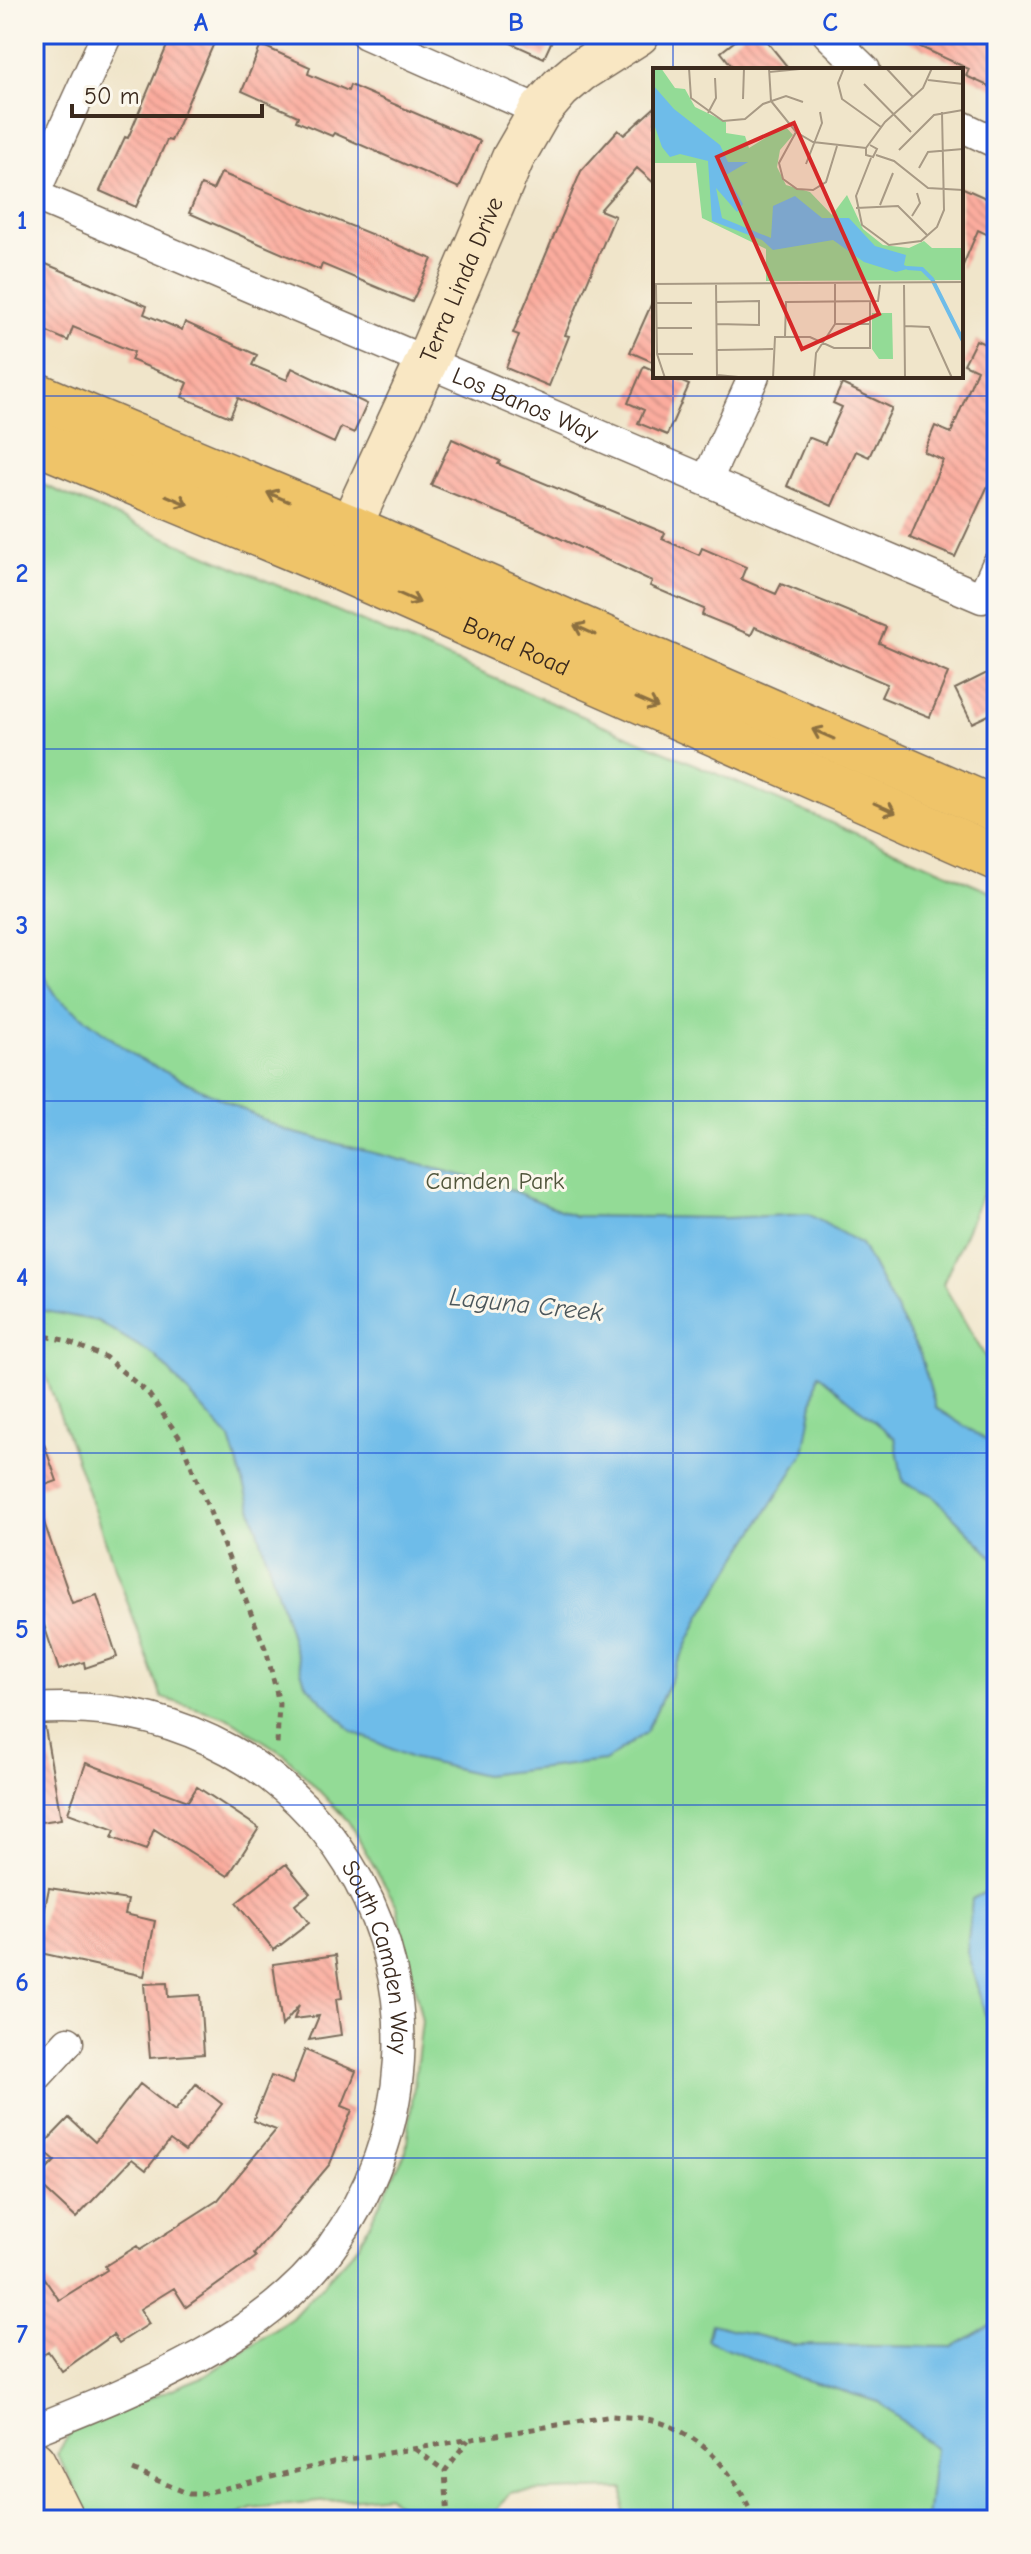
<svg xmlns="http://www.w3.org/2000/svg" width="1031" height="2554" font-family="'Comic Neue',sans-serif">
<style>
.park{fill:#93db96;stroke:#67825a;stroke-width:2}
.water{fill:#6ebce9;stroke:#547384;stroke-width:2}
.building{fill:url(#building-back-hatch)}
.lines{fill:none;stroke-linecap:round;stroke-linejoin:round}
.street-casing{stroke:#7a6b5a;stroke-width:33}
.secondary-casing{stroke:#7a6b5a;stroke-width:45}
.primary-casing{stroke:#7a6b5a;stroke-width:47}
.path{stroke:#7a6b5a;stroke-width:5;stroke-dasharray:6 6;stroke-linecap:butt}
.street{stroke:#fff;stroke-width:30}
.secondary{stroke:#f9e7c3;stroke-width:42}
.primary{stroke:#efc469;stroke-width:44}
.oneway{stroke:#8c6f40}
.grid{fill:none;stroke:#1d4ed8;stroke-width:2;stroke-opacity:0.55}
.labels{text-anchor:middle;stroke-width:6;stroke-linejoin:round;paint-order:stroke}
.street-label{font-size:24px;fill:#3b2a1e;stroke:#fbf7ec}
.park-label{font-size:24px;fill:#51563c;stroke:#fbf7ec}
.water-label{font-size:26px;font-style:italic;fill:#4a565b;stroke:#fbf7ec}
.inset-river{fill:none;stroke:#6ebce9;stroke-width:4}
.inset-road{fill:none;stroke:#a89a85;stroke-width:2}
.view{fill:#d62828;fill-opacity:0.15;stroke:#d62828;stroke-width:4}
.inset-edge{fill:none;stroke:#3b2a1e;stroke-width:4}
.neatline{fill:none;stroke:#1d4ed8;stroke-width:3}
.grid-label{font-size:26px;text-anchor:middle;font-weight:bold;fill:#1d4ed8}
</style>
<defs>
<pattern id="building-back-hatch" width="6" height="6" patternUnits="userSpaceOnUse" patternTransform="scale(2)"><rect width="6" height="6" fill="#fbac9e"/><path d="M-1 5l2 2M0 0l6 6M5-1l2 2" fill="none" stroke="#d89488"/></pattern>
</defs>
<rect width="100%" height="100%" fill="#fbf7ec"/>
<filter id="ink" filterUnits="userSpaceOnUse"><feTurbulence type="fractalNoise" baseFrequency=".0125" numOctaves="2"/><feDisplacementMap in="SourceGraphic" scale="16" xChannelSelector="R" yChannelSelector="G"/><feConvolveMatrix kernelMatrix="1 2 1 2 8 2 1 2 1" color-interpolation-filters="sRGB"/></filter>
<filter id="wash" filterUnits="userSpaceOnUse"><feTurbulence type="fractalNoise" baseFrequency=".006" numOctaves="4" result="noise"/><feDisplacementMap in="SourceGraphic" scale="32" xChannelSelector="R" yChannelSelector="G"/><feGaussianBlur stdDeviation="1.8" result="paint"/><feColorMatrix in="noise" values="0 0 0 0 0 0 0 0 0 0 0 0 0 0 0 0 0 1.4 0 .05"/><feComposite in="paint" operator="in"/></filter>
<g filter="url(#wash)">
<rect width="100%" height="100%" fill="#f0e5ca"/>
<path class="park" d="M34,481L997,894V1160L943,1284L997,1377V2520H623L624,2489L511,2492L489,2520H414L388,2495L251,2509L227,2520H92L57,2454L73,2428L205,2376L292,2318L358,2246L406,2151L422,2021L397,1906L348,1821L284,1754L226,1717L162,1698L34,1343Z"/>
<path class="water" d="M34,960L58,998L139,1059L287,1131L496,1184L575,1216L726,1218L808,1214L861,1244L920,1354L936,1408L997,1447V1561L932,1495L903,1482L895,1438L818,1374L804,1453L700,1617L646,1732L605,1761L484,1775L411,1758L352,1731L305,1683L230,1439L155,1356L97,1321L34,1309Z
M997,1886V2055L967,1952L972,1899Z
M997,2321V2520H927L935,2448L879,2402L796,2377L707,2340L711,2324L795,2345L952,2347Z"/>
<g id="blocks">
<path class="building" d="M172,34H218L171,141L167,140L136,207L100,191L125,137L128,138Z
M491,34H555L544,58Z
M744,34H761L790,70H735L721,52Z
M892,34H997V90L966,76L969,69Z
M261,45L310,67L308,74L348,91L350,85L480,141L459,188L334,133L332,136L296,121L298,116L242,91Z
M655,107V184L637,168L600,210L615,216L565,335L569,336L549,386L506,368L519,335L513,333L581,171L618,130L624,135Z
M221,173L432,259L412,302L322,264L320,270L189,213L201,185L213,190Z
M961,187L997,203V239L978,230L961,270Z
M34,259L147,306L144,314L182,330L185,322L257,355L252,365L287,380L292,368L367,404L354,433L341,427L334,443L238,398L230,417L182,397L188,383L131,360L134,352L73,327L68,341L34,326Z
M655,296V363L630,352Z
M997,322V466L955,557L910,538L943,460L924,452L935,426L951,433L977,370L964,364L976,340L987,345Z
M644,366L655,371V376H668L689,385L667,435L638,423L644,410L628,403Z
M842,384L892,408L869,457L856,451L832,506L787,486L808,437L825,444L842,407L833,403Z
M452,439L500,461L498,464L665,533L662,539L699,555L702,548L746,567L741,579L776,594L781,584L886,627L879,643L948,673L930,717L881,697L887,684L755,627L751,635L702,615L704,609L650,586L652,581L542,530L431,485Z
M997,668V711L972,723L955,689Z
M37,1424L57,1481L34,1489V1425Z
M37,1502L72,1603L97,1595L117,1657L85,1668L84,1662L59,1670L34,1595V1503Z
M45,1728L61,1819L34,1823V1729Z
M86,1763L188,1801L197,1787L259,1828L228,1876L154,1829L146,1850L112,1838L115,1830L68,1813Z
M286,1864L310,1893L295,1905L309,1923L274,1950L236,1903Z
M49,1888L128,1900L125,1914L155,1921L144,1976L36,1952Z
M336,1955L342,1998L336,1999L341,2035L309,2040L319,2016L294,2019L299,2005L282,2026L273,1964Z
M167,1983L168,1997L200,1995L204,2054L150,2058L144,1984Z
M305,2050L356,2071L342,2106L352,2110L330,2164L254,2254L256,2257L186,2307L174,2288L140,2309L149,2324L119,2343L113,2335L62,2371L48,2351L34,2360V2264L59,2300L107,2270L105,2266L137,2246L140,2250L218,2200L276,2130L253,2121L271,2076L292,2084Z
M140,2084L175,2111L196,2084L222,2104L185,2151L170,2140L146,2170L132,2159L76,2218L36,2181L55,2161L40,2148L69,2118L95,2142Z"/>
</g>
</g>
<g filter="url(#ink)">
<use href="#blocks" fill-opacity="0" stroke="#7a6b5a" stroke-width="2"/>
<g class="lines">
<defs>
<g id="street">
<path d="M366,34L540,111"/>
<path d="M828,34L865,70"/>
<path d="M961,126L997,143"/>
<path d="M34,194L107,34"/>
<path id="s1" d="M34,195C349,332 667,462 982,598L997,565"/>
<path d="M707,480L754,376"/>
<path id="s2" d="M34,1709C331,1687 504,2010 330,2249C265,2339 134,2390 34,2430"/>
<path d="M34,2079L68,2042"/>
</g>
<g id="secondary">
<path id="s3" d="M339,562L350,527L425,365L513,158L540,111L560,88L580,71L638,34"/>
<path d="M34,2462L63,2520"/>
</g>
<g id="primary">
<path d="M34,394L350,527L997,810"/>
<path id="s4" d="M34,441L337,567L997,858"/>
</g>
</defs>
<use href="#street" class="street-casing"/>
<use href="#secondary" class="secondary-casing"/>
<use href="#primary" class="primary-casing"/>
<path class="path" d="M34,1334L64,1340L105,1357L148,1393L180,1438L267,1653L279,1703L277,1744
M415,2449L445,2471
M133,2470L189,2494H201L333,2462L612,2416C625,2417 642,2417 656,2421C706,2436 735,2475 755,2520
M448,2520L445,2471L468,2440"/>
<use href="#street" class="street"/>
<use href="#secondary" class="secondary"/>
<use href="#primary" class="primary"/>
</g>
<defs><path id="oneway-shaft" d="M-6 0H5M1.5-3L5.5 0L1.5 3" fill="none" stroke-width="1.6" stroke-linecap="round" stroke-linejoin="round" transform="scale(2)"/></defs>
<g class="oneway">
<use href="#oneway-shaft" transform="translate(278 497) rotate(-157)"/>
<use href="#oneway-shaft" transform="translate(177 500) rotate(23)"/>
<use href="#oneway-shaft" transform="translate(409 598) rotate(24)"/>
<use href="#oneway-shaft" transform="translate(585 630) rotate(-156)"/>
<use href="#oneway-shaft" transform="translate(647 703) rotate(24)"/>
<use href="#oneway-shaft" transform="translate(823 734) rotate(-156)"/>
<use href="#oneway-shaft" transform="translate(885 808) rotate(24)"/>
</g>
</g>
<path class="grid" d="M358,34V2520M673,34V70M673,376V2520M34,396H997M34,749H997M34,1101H997M34,1453H997M34,1805H997M34,2158H997"/>
<g class="labels">
<g class="street-label">
<text dy="8" stroke="none"><textPath href="#s3" startOffset="308">Terra Linda Drive</textPath></text>
<text dy="8" stroke="none"><textPath href="#s1" startOffset="534">Los Banos Way</textPath></text>
<text dy="8" stroke="none"><textPath href="#s4" startOffset="524">Bond Road</textPath></text>
<text dy="8" stroke="none"><textPath href="#s2" startOffset="468">South Camden Way</textPath></text>
</g>
<g class="park-label">
<text x="495" y="1189">Camden Park</text>
</g>
<g class="water-label">
<text transform="translate(526 1304) rotate(6)" y="9">Laguna Creek</text>
</g>
</g>
<g transform="translate(653 68)">
<rect width="310" height="310" fill="#f0e5ca"/>
<path d="M0,0H8L22,20L32,21L42,39L73,54V65L92,68L96,80L132,58L140,67L127,82L124,99L133,117L157,124L179,147L194,127L210,161L230,177L256,180L271,173L279,180H310V212L113,213V181L49,150L43,95H0ZM219,245H239L240,291H226L219,281Z" fill="#93db96"/>
<path d="M0,17L21,41L67,77L75,94H95L73,107L90,136L84,144L63,120L69,150L118,170L120,138L142,128L169,150H196L222,178L253,187L251,197L258,200L243,204L211,194L180,172L120,182L109,172L59,153L55,93L27,86L17,89L9,79L0,53Z" fill="#6ebce9"/>
<path class="inset-river" d="M254,200L269,201L279,211L310,273"/>
<path class="inset-road" d="M36,0L38,30L70,53L92,51L110,36L133,28L150,34M116,0L118,33L143,64L160,74L213,80M191,0L185,15L189,31L228,59M233,0L260,29M116,4L157,0M275,12L310,16M211,16L258,64M90,31L91,0M55,45L63,30L62,10M143,64L126,95L130,111L144,121L160,122L173,114L184,78M217,77L224,81L220,89L213,87V80L232,54L270,20L279,0M246,82L281,47L310,42M223,87L241,93L275,120L310,122M218,90L203,128L209,157L236,177L268,173L284,159L291,142L289,44M153,96L169,55L167,44M266,100L275,84L310,81M227,137L240,105M203,140L245,138L274,167M259,148L267,135L264,125M63,215L64,310M0,216L310,214M3,216L4,286L12,310M251,217L252,310M63,234L106,233V257L64,256M3,235H39M182,256H217M252,258L276,259L299,310M3,260H39M132,268L133,234L225,233L227,217M64,282L120,281M4,286H40M64,307L96,310M120,310L122,269H157L181,280H217V233M161,310L163,285L182,256V215"/>
<path class="view" d="M141,55L226,246L149,281L64,89Z"/>
<rect width="310" height="310" class="inset-edge"/>
</g>
<rect width="1031" height="2554" fill="none" stroke="#fbf7ec" stroke-width="88"/>
<path d="M72 104v12h190v-12" fill="none" stroke="#3b2a1e" stroke-width="4"/>
<text x="84" y="104" font-size="24" fill="#3b2a1e" stroke="#fbf7ec" stroke-width="6" paint-order="stroke">50 m</text>
<rect x="44" y="44" width="943" height="2466" class="neatline"/>
<g class="grid-label">
<text x="201" y="31">A</text>
<text x="516" y="31">B</text>
<text x="830" y="31">C</text>
<text x="22" y="229">1</text>
<text x="22" y="582">2</text>
<text x="22" y="934">3</text>
<text x="22" y="1286">4</text>
<text x="22" y="1638">5</text>
<text x="22" y="1991">6</text>
<text x="22" y="2343">7</text>
</g>
</svg>
